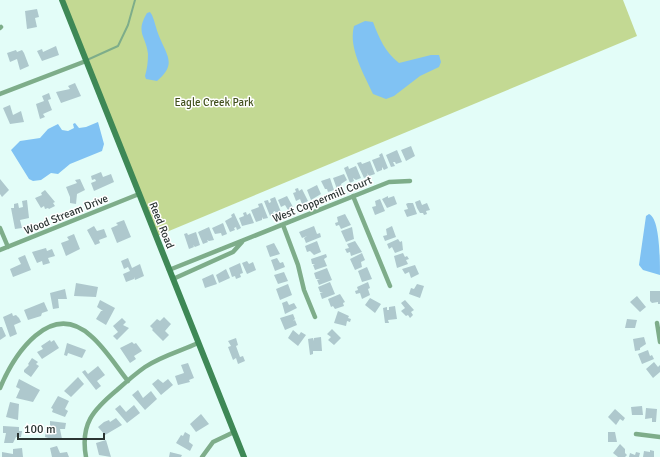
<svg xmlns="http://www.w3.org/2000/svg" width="660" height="457" font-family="Signika,sans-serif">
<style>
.green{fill:#c3d993}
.water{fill:#80c2f3}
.building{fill:#aec8cd}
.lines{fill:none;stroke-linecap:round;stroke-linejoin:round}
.lane{stroke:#7ead8a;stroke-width:2}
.street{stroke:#7ead8a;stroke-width:4.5}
.secondary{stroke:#3e8856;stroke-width:6}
.labels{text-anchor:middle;stroke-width:3;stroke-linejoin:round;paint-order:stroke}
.park-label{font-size:11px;fill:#42501d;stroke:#fff}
.street-label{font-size:11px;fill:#2b3533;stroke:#fff}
</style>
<rect width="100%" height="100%" fill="#e3fdf8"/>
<path class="green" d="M63,0H623L637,36L157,236Z"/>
<path class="water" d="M150,12L152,15C155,22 156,29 159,36C167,56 177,64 157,81L146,79L145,76C147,69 148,62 148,54C146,36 135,33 147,13Z
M365,21L373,22C379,38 385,52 399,63L431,55H439L441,62L439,67L420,76L394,96L386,99L373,94C364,74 348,48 354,26Z
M98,122L104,144L102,151L70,164L58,174L51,173L41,180L33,181L29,179L11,150L20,141L40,138L48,129L58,124L62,130L68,131L74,128L73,124L75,123L79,128L86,127Z
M649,214C660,218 660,261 660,275L643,270L639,265L646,216Z"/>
<path class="building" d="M37,9L39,17L35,18L37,27L27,29L25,11Z
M56,46L59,55L42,61L37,51L42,49L43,52Z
M16,50L17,52L22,50L24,53L29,66L20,70L17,59L10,62L7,53Z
M75,83L81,96L61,103L56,92L70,89L68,86Z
M49,93L51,99L48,100L52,110L43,114L45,117L40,119L36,104L44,101L42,96Z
M10,105L13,115L21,111L24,122L10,124L3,108Z
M411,146L415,156L406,161L401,150Z
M397,150L402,162L396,164L395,162H393L395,166L391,167L386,155Z
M382,153L388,168L384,170L382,167V170L377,172L372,160L380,157L379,155Z
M370,161L375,174L369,176L367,173L368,176L364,178L357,163L361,162L362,164Z
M348,166L349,169L356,166L361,178L356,180L353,178L354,181L350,183L344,168Z
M101,172L103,177L111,174L114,182L94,191L91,183L96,181L95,179L92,180L91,176Z
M344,174L347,180L341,184L342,187L337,189L333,178Z
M330,178L334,190L328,192L327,189H325L321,181Z
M0,179L9,190L2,197L0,194Z
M80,179L85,190L77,194L76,204L70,203V197L66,187L77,183L75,180Z
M317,185L321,194L311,200L307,190Z
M298,188L299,191L302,189L308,201L302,204L300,199L296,201L293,193L296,192L295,189Z
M45,190L55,202L53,203L55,206L49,209L48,208L45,209L44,206L41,208L35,198L42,195L41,193Z
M287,196L293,207L288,210L285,205L281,207L278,200Z
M388,196V198L394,196L397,204L387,208L382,199Z
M275,197L281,212L276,214L275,211L273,212L274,215L270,216L264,201L268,200L269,203L271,202L270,199Z
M380,199L385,211L375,215L372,207L376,206L375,201Z
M27,200L29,218L20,220L22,228L15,229L11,208H14V204L18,203L19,208L23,207L22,201Z
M420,200L422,205L427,203L430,210L426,211L427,214L424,215L423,213H420L417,208L415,202Z
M262,203L268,218L263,219L262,217V220L256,222L251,210L259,207L258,204Z
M408,203H413L417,214L407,217L404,210L408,209L406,204Z
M246,212L247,215L250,213L254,223L242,226L239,218L244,216L243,213Z
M234,213L241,228L237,230L236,227L234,228L235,230L230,232L225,221L232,217L231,215Z
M345,214L351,225L341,229L339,225L336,226L335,223L338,222L337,217Z
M124,220L131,237L117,243L111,228L118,225L116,223Z
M223,223L227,234L222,236L221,233L215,234L212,228Z
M94,226L97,231L104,229L107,237L99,240L100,243L95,245L87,230Z
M314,226L317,234L320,233L321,237L306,243L304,238L307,236L302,238L299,232Z
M392,226L396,237L385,241L383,236L387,235L386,229Z
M209,227L214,240L209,241L207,240L208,242L203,244L198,232Z
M352,227L354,239L346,242L341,231Z
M196,232L200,245L195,247L193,245L194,247L189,249L184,234L187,233L188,235Z
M74,234L80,249L66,256L61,243L69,240L67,237Z
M398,239L400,242L402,241L403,250L395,253L392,247L389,249L387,244Z
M317,241L321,252L314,255L310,251L307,252L305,246Z
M355,241L362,252L351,256L350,252L347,253L345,249L349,248L347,244Z
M274,243L280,254L270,257L266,246Z
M46,248L47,251L52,249L55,256L48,258L50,263L43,265L42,261L37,263L32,252Z
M362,253L365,260L361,262L362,267L355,270L350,259Z
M403,253L405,257L407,256L409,259L406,260L408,264L397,268L394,256Z
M326,254L327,257L324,259L327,266L315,270L313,265L315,264H312L311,259Z
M25,255L31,270L13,277L10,269L21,264L18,258Z
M128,258L132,268L140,264L144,276L135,280L134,277V279L126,282L123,274L130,271L128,267L124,269L121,261Z
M277,258L280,263L283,262L285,267L275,271L271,260Z
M247,261L249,264L253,262L256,270L247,274L242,263Z
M240,263L243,273L240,274L241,277L236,279L235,276L232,277L229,268Z
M415,265L419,274L411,278L409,272L405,274L402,269Z
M367,267L372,279L362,282L358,271Z
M327,268L332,280L319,285L317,280L320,279H316L314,273Z
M226,269L230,278L219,283L216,275Z
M284,272L288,281L278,284L274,275Z
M213,274L217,284L205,288L202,279Z
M330,282L335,294L322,299L320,293L323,292H320L318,287Z
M368,282L370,288L368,289L370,295L362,299L360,293L356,294L355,291L358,290L357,287Z
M76,283L98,287L96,297L74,296Z
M288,284L292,295L280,300L276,289Z
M417,284L424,286L420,298L409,294L411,288L414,289Z
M65,289L67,299H58L59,308L53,309L50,293Z
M650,291H660V304H658V302L652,303L650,301Z
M340,294L345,302L343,303L344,306L335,309L333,306L331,307L328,299Z
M637,296L646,307L640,312L630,302Z
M370,298L381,304L375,313L365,305Z
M100,300L115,308L106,325L96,319L101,311H103L97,307Z
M405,300L414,310L411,312L413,315L410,318L408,315L406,316L401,311L405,308L401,303Z
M287,301L289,305L294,303L297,308L285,314L282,303Z
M44,302L48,311L42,313L41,316L28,320L24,310Z
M395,306L397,319L388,320L389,323H385L383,308L387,307V310H389V307Z
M338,311L349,316L348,318L351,319L350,322L347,321L346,326L334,323Z
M12,313L13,316L16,315L19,318L21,322L14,325L17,334L10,337L3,317Z
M293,314L295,319L293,321L295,320L297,325L285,330L280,318Z
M164,317L171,324L165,331L169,335L163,341L152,330L153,329L150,326L157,319L160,321Z
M122,318L126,322L123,325L129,328L117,340L113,336L118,332L113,326Z
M627,319L637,320L635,328H625Z
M0,327H2L6,336L0,340Z
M332,329L341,338L334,345L328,340L331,337L327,334Z
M293,330L299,335L301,332L306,335L298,346L288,338Z
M321,337L322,351H313V354L310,355L308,339L313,338L314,341V338Z
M644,337L646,344L640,348V350L635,351L633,339Z
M236,338L238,345L236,346L240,357L243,356L245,361L238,364L236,358L233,360L228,347L231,346L228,341Z
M50,340L51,342L54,340L59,348L42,359L37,352L43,349L41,346Z
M132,342L134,344L136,343L142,351L134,356L136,359L130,363L120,348Z
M67,343L86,350L82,358L68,353L67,356L64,355Z
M648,350L650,356L652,355L654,359L642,364L638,354Z
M32,358L38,362L36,364L39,366L31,377L24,372V370L29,365L28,364Z
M654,362L658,367L660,365V372L653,378L646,369Z
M188,363L194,378L189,380L190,382L178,385L175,376L184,373L181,365Z
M98,366L105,375L97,381L101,386L96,390L82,372L85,370L88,374Z
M78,377L84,384L71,397L64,391Z
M19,379L40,390L33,402L16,398L20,389L16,387Z
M158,379L163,383L168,379L173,385L161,395L152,384Z
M138,390L143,398L151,391L157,399L145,410L132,395Z
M58,396L69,401L65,409L68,411L65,417L52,412L53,409L51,408Z
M10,402L19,404L18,420L6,417Z
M120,405L126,412L134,405L140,413L127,423L115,409Z
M642,406L643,415H632L631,407Z
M646,408L657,409L656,422H652V418L645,419Z
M615,409L625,418L623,421L620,419L616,425L608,417Z
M201,414L209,424L196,432L190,424Z
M116,418L122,425L105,435L98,427L104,422L109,420L110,422Z
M50,421L66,423L65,429H60L62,439L55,438V440L45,437L46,430H50L51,427H52L50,425Z
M3,426L19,427V431H22L21,437H16L13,443H4L6,433H3Z
M185,432L190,435L189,442L193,445L190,451L176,443L181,435L183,436Z
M608,432H615L617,442H608Z
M106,440L111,457L99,455L96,443Z
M620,444L625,449V453L627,455L625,457H618L613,453Z
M57,446L60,453L67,452L69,457H52L50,448Z
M22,448L23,457H2V452L13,454V449Z
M650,450L654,451V457H643L644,451L650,452Z
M170,452L182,455L181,457H169Z
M636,452L640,453L639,457H629L630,453L635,455Z"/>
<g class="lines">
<path class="lane" d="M87,60L118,46L128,25L135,0"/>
<path class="street" d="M0,28L1,27
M0,94L86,61
M353,196L390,286
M283,225L298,265L304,290L315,317
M0,228L8,247
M0,250L139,194
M169,270L389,182L410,181
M173,279L233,252L242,242
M657,323L660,342
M0,388C14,355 50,299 91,336C105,348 116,366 128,381
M636,434L660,437
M86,457C80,424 93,410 117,390C126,382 135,374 145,367C161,356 181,351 198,343
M202,457L213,442L234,432"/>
<path class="secondary" d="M62,0L244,457"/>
</g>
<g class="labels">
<g class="park-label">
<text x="214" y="106">Eagle Creek Park</text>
</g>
<g class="street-label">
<text transform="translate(322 199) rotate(-22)" y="4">West Coppermill Court</text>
<text transform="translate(66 214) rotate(-22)" y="4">Wood Stream Drive</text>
<text transform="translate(162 225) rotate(68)" y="4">Reed Road</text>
</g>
</g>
<path d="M18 433v6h86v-6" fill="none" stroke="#2b3533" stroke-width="2"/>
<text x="24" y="433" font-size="12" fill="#2b3533" stroke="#ffffff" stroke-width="3" paint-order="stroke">100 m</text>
</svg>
